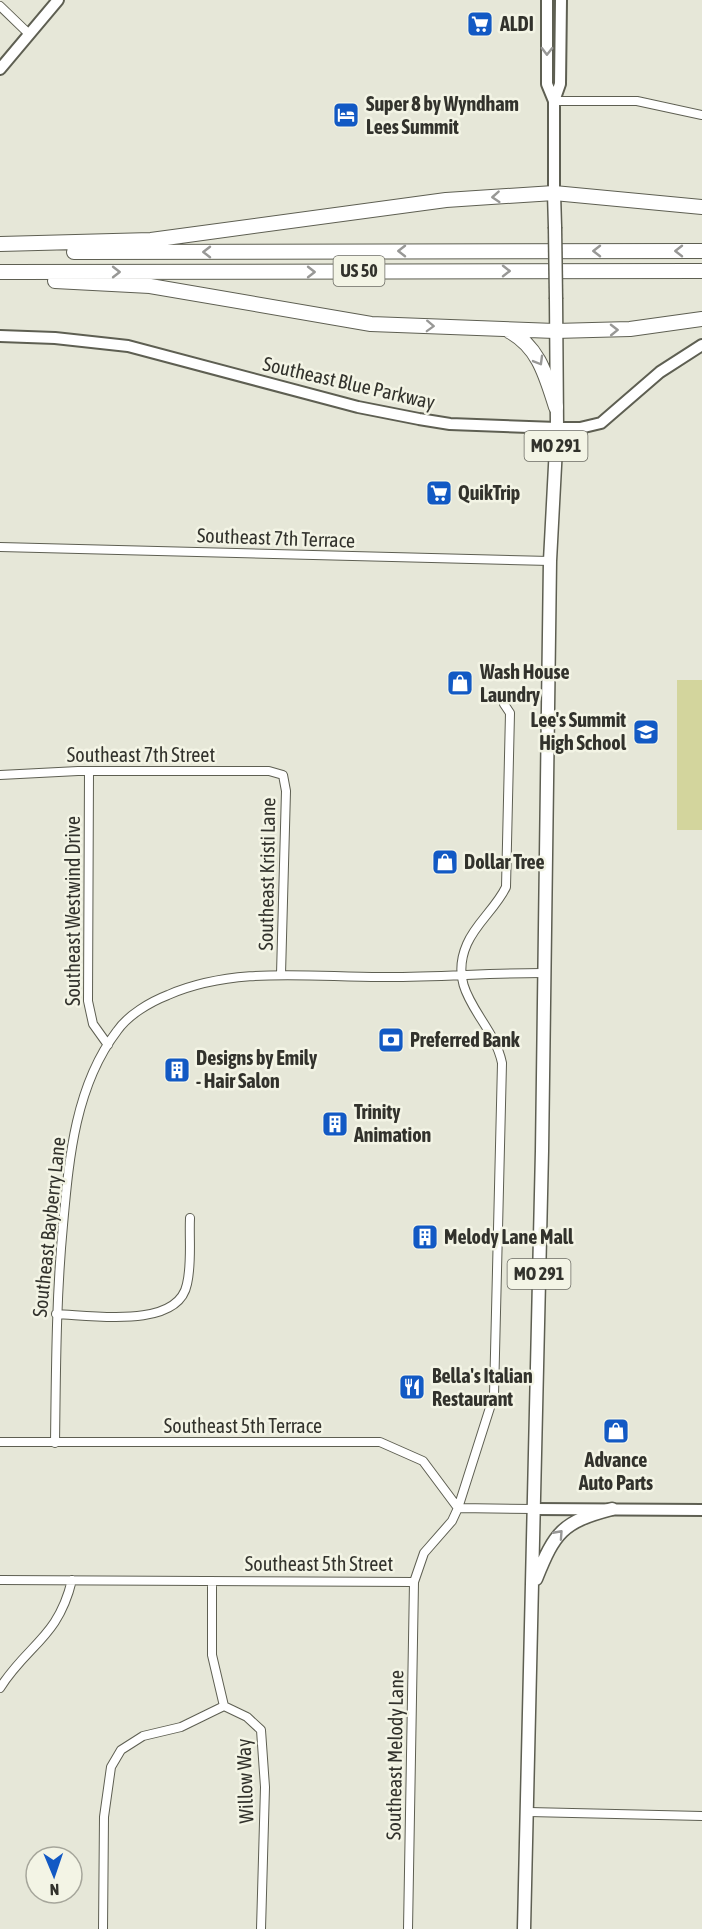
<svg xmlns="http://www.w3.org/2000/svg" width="702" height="1929" font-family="'Asap Condensed',sans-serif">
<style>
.green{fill:#d3d59d}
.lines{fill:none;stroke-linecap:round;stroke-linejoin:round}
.street-casing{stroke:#5e5f52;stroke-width:10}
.secondary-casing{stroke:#5e5f52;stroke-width:14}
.primary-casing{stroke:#5e5f52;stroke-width:15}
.highway-casing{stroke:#5e5f52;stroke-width:16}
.street{stroke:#fff;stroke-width:8}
.secondary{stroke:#fff;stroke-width:10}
.primary{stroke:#fff;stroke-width:12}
.highway{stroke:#fff;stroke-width:14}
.primary-bridge-casing{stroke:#5e5f52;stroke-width:15;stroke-linecap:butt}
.primary-bridge{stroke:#fff;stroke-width:12}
.oneway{stroke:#989896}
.labels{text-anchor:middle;stroke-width:5;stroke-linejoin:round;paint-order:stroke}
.shield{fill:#f3f4e5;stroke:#6c6c64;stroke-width:1.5}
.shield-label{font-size:18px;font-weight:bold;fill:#32322c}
.poi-label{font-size:20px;font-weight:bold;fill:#32322c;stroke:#f3f4e5;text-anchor:start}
.street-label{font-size:20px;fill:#32322c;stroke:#f3f4e5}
</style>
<rect width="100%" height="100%" fill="#e6e7d8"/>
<path class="green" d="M677,680H702V830H677Z"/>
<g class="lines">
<defs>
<path id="street" d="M0,6L28,33
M554,101H637L702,115
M0,547L550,561
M89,771L88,1001L93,1024L108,1045
M0,775L78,771H269L283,775L286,791L281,974
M56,1314C90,1315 178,1330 187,1284C192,1263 189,1239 190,1218
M0,1442H380L423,1461L458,1508
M55,1443C56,1370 56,1298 63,1225C69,1159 75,1086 117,1031C128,1015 150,1002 168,995C237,965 316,978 388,977C440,977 491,973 542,973
M458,1508L534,1509
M0,1580L414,1582
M212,1581V1655L224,1706L247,1717L261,1730L265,1787L261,1929
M0,1688C28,1644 58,1638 72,1580
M529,1812L702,1816
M103,1929L104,1817L111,1767L121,1750L143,1736L181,1727L224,1706
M408,1929L414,1582L424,1553L452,1521L458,1508L494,1395L502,1063C493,1019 445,994 467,944C476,923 496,908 506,887L510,713L504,704"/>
<path id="secondary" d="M547,0V84L554,101
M0,69L58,0
M554,193V101L560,84L561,0
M0,336L55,338L128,346L358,407L419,419L450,424L557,428H580L601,423L660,372L702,345
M534,1509L702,1510"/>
<path id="primary" d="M554,193L555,227
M536,1579C555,1532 562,1522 612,1509
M524,1929L542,1151L550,561L557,428L556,299"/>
<path id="highway" d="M0,244L151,240L446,200L554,193L702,207
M74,252L702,251
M0,272L702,271
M55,281L150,286L371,324L555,331L630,329L702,319
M509,331C539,347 546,376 556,407"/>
</defs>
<use href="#street" class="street-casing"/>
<use href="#secondary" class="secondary-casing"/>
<use href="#primary" class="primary-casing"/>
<use href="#highway" class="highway-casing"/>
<use href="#street" class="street"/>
<use href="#secondary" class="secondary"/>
<use href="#primary" class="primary"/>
<use href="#highway" class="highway"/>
<defs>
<path id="primary-bridge" d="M555,227L556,299"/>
</defs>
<use href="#primary-bridge" class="primary-bridge-casing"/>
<use href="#primary-bridge" class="primary-bridge"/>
</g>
<defs><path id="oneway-chevron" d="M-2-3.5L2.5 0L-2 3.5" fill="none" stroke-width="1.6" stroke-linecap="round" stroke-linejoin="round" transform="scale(1.5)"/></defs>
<g class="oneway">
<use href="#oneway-chevron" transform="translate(547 51) rotate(91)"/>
<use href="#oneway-chevron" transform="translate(496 197) rotate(176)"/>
<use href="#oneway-chevron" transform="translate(402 251) rotate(180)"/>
<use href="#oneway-chevron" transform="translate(597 251) rotate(180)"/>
<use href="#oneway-chevron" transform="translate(679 251) rotate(180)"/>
<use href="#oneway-chevron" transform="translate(207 252) rotate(180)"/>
<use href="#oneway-chevron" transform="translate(506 271)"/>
<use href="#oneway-chevron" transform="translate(116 272)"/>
<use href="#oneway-chevron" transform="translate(311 272)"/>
<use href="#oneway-chevron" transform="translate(430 326) rotate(2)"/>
<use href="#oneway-chevron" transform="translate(614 330) rotate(-1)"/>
<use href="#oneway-chevron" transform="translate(539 361) rotate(60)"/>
<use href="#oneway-chevron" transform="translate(559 1534) rotate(-48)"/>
</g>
<defs>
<symbol id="supermarket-square" viewBox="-11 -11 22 22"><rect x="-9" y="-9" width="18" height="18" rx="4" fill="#1259c4" stroke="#f3f4e5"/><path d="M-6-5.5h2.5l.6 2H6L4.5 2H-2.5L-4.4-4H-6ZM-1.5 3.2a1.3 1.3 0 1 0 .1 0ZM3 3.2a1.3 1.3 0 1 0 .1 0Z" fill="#fff"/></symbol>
<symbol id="hotel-square" viewBox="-11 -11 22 22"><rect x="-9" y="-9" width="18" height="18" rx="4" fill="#1259c4" stroke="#f3f4e5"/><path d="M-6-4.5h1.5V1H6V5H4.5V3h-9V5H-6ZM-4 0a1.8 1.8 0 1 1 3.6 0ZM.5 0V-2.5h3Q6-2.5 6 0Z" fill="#fff"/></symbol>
<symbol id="shop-square" viewBox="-11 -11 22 22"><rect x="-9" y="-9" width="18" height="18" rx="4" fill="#1259c4" stroke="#f3f4e5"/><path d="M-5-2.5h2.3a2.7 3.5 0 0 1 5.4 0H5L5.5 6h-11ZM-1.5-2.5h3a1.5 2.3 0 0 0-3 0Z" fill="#fff"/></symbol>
<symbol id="school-square" viewBox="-11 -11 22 22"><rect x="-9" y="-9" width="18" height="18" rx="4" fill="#1259c4" stroke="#f3f4e5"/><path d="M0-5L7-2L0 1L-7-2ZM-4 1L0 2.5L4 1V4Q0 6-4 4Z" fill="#fff"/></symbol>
<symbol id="bank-square" viewBox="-11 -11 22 22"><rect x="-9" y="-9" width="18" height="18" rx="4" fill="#1259c4" stroke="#f3f4e5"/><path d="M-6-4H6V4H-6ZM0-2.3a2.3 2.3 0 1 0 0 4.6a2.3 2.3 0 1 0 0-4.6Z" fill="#fff"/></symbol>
<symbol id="building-square" viewBox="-11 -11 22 22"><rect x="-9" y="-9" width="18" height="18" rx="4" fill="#1259c4" stroke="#f3f4e5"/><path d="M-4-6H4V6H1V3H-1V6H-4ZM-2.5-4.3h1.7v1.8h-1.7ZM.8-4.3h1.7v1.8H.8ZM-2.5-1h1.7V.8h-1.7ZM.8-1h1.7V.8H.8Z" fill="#fff"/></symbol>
<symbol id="restaurant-square" viewBox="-11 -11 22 22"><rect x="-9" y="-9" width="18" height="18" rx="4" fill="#1259c4" stroke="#f3f4e5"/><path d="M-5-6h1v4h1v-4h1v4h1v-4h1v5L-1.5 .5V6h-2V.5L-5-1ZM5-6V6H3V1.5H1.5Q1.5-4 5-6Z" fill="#fff"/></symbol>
</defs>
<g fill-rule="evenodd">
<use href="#supermarket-square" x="465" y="9" width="30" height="30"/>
<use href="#hotel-square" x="331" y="100" width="30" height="30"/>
<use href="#supermarket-square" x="424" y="478" width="30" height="30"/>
<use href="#shop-square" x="445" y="668" width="30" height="30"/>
<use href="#school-square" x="631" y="717" width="30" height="30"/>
<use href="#shop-square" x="430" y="847" width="30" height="30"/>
<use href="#bank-square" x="376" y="1025" width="30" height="30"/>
<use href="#building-square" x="162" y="1055" width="30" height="30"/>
<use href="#building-square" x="320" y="1109" width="30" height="30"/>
<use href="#building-square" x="410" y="1222" width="30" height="30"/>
<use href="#restaurant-square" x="397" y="1372" width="30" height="30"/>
<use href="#shop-square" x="601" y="1416" width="30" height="30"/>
</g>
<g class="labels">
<g class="shield">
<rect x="333.5" y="256" width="51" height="30" rx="4.5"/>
<rect x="524.5" y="431" width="63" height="30" rx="4.5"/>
<rect x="507.5" y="1259" width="63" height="30" rx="4.5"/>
</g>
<g class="shield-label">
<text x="359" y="277">US 50</text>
<text x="556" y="452">MO 291</text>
<text x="539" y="1280">MO 291</text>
</g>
<g class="poi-label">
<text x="500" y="31">ALDI</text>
<text x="366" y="111">Super 8 by Wyndham<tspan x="366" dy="23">Lees Summit</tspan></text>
<text x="458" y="500">QuikTrip</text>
<text x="480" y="679">Wash House<tspan x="480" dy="23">Laundry</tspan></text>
<text x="626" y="727" text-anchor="end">Lee's Summit<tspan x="626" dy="23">High School</tspan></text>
<text x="464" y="869">Dollar Tree</text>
<text x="410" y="1047">Preferred Bank</text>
<text x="196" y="1065">Designs by Emily<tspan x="196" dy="23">- Hair Salon</tspan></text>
<text x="354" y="1119">Trinity<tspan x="354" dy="23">Animation</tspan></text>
<text x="444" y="1244">Melody Lane Mall</text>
<text x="432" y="1383">Bella's Italian<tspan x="432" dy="23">Restaurant</tspan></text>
<text x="616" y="1467" text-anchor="middle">Advance<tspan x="616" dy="23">Auto Parts</tspan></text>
</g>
<g class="street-label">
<text transform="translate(349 383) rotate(13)" y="7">Southeast Blue Parkway</text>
<text transform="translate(276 538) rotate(2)" y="7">Southeast 7th Terrace</text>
<text x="141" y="762">Southeast 7th Street</text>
<text transform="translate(267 874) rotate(-89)" y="7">Southeast Kristi Lane</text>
<text transform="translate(73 911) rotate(-90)" y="7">Southeast Westwind Drive</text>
<text transform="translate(49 1227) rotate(-84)" y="7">Southeast Bayberry Lane</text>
<text x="243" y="1433">Southeast 5th Terrace</text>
<text x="319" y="1571">Southeast 5th Street</text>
<text transform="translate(395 1755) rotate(-89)" y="7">Southeast Melody Lane</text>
<text transform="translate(245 1781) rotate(-92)" y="7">Willow Way</text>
</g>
</g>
<g transform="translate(54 1875) rotate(178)"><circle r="28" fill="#f3f4e5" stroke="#a6a69b" stroke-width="1.5"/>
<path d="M0-4.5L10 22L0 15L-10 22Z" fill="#1259c4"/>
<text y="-9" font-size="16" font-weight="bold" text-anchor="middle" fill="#32322c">N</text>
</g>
</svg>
